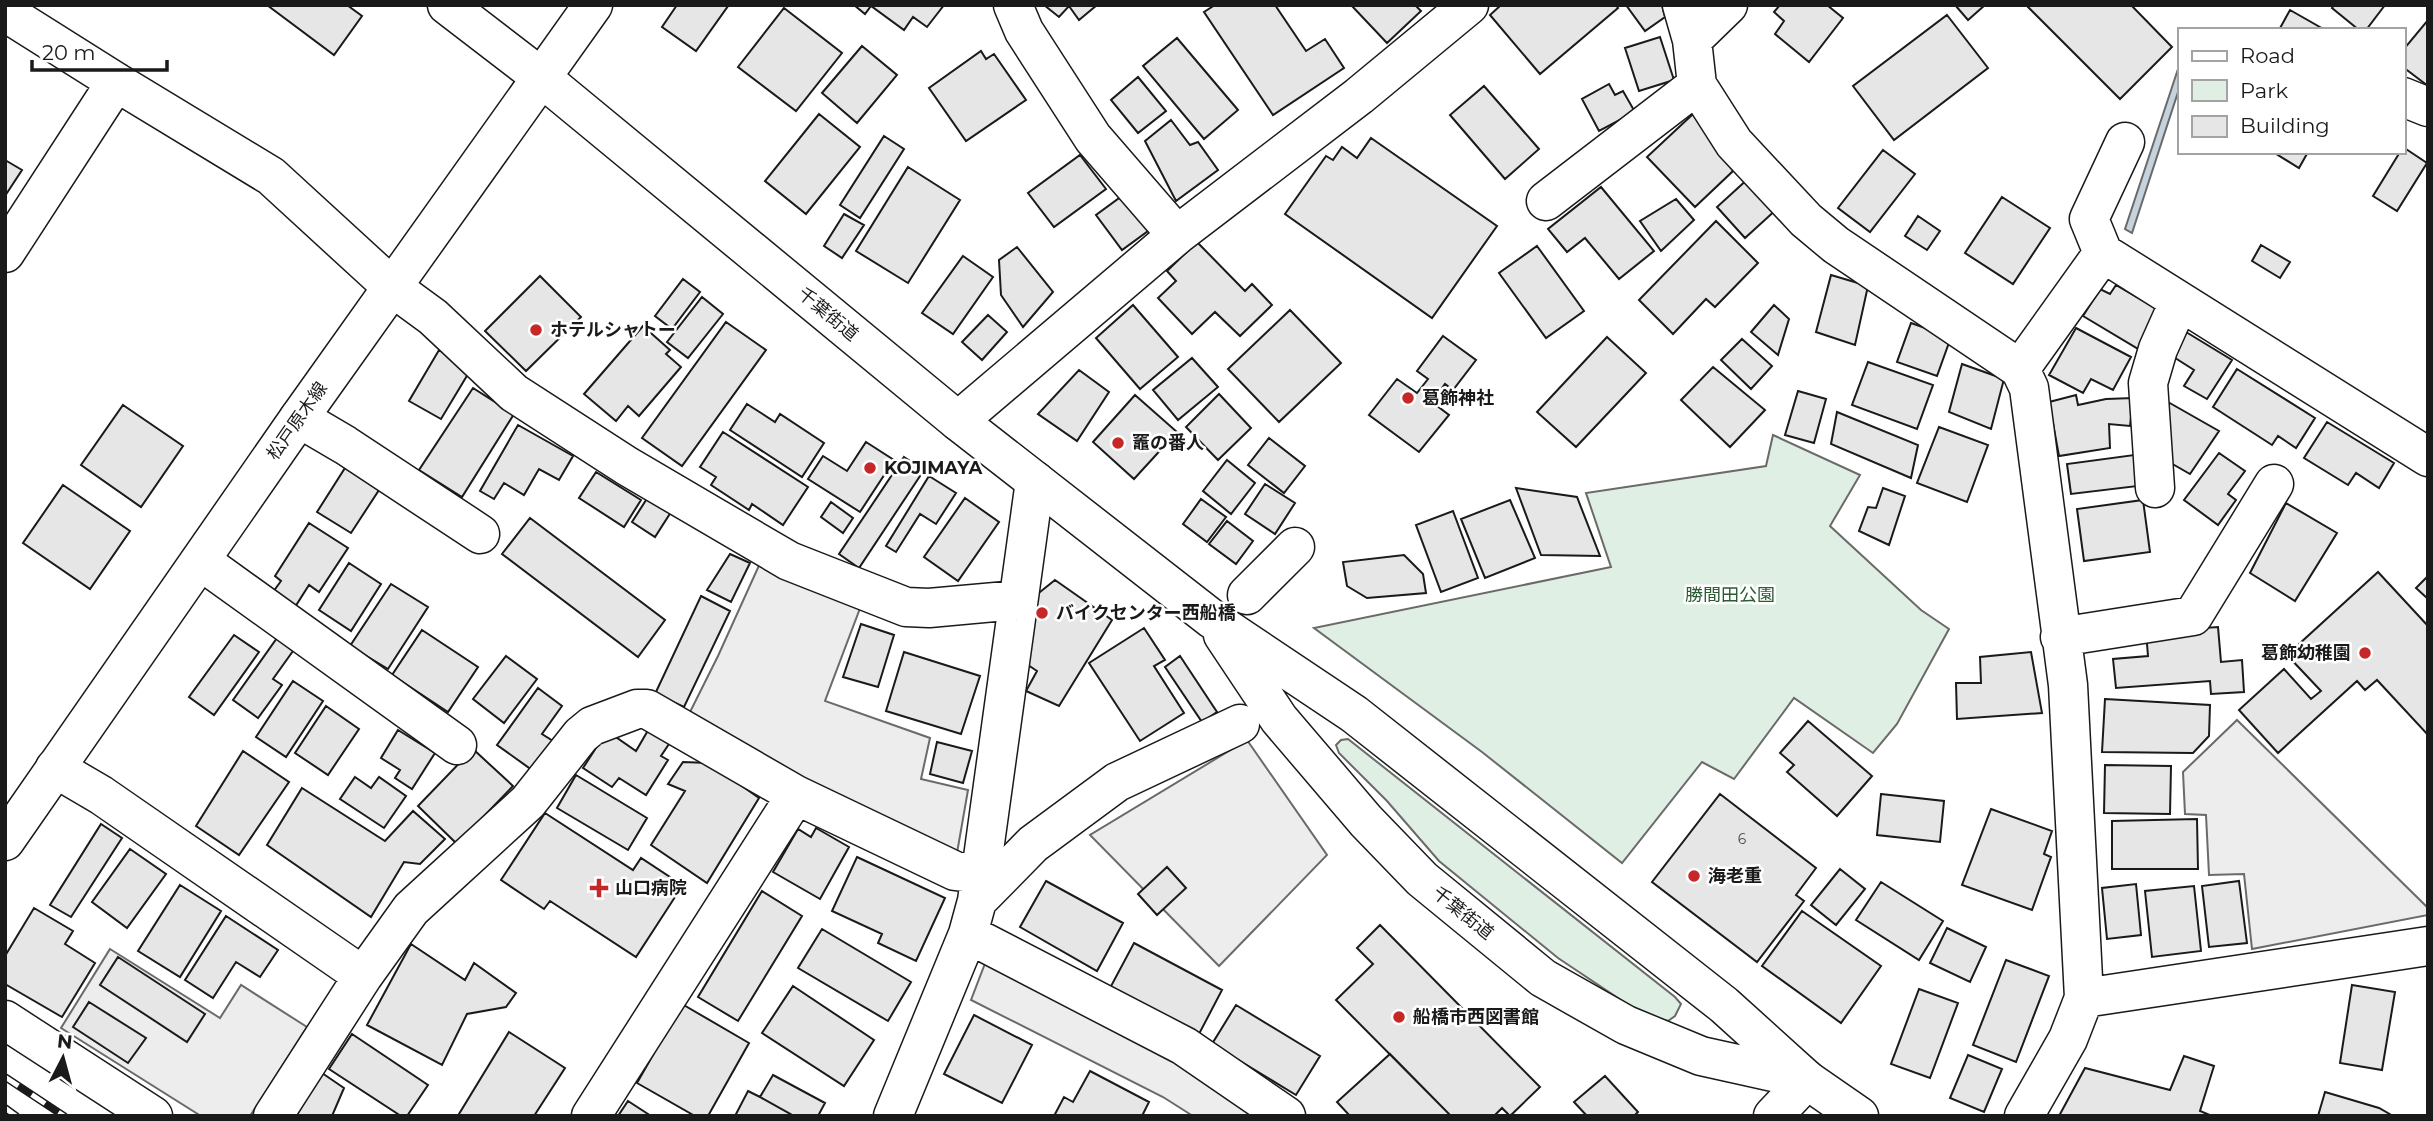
<svg xmlns="http://www.w3.org/2000/svg" width="2433" height="1121" font-family="Montserrat,'Noto Sans JP',sans-serif">
<style>
.green{fill:#e0efe3;stroke:#6a6a6a;stroke-width:2}
.parking{fill:#ededed;stroke:#6a6a6a;stroke-width:2}
.water{fill:#c6d2dc;stroke:#6a6a6a;stroke-width:2}
.building{fill:#e6e6e6;stroke:#1a1a1a;stroke-width:2}
.lines{fill:none;stroke-linecap:round;stroke-linejoin:round}
.minor-casing{stroke:#1a1a1a;stroke-width:41}
.major-casing{stroke:#1a1a1a;stroke-width:41}
.highway-casing{stroke:#1a1a1a;stroke-width:41}
.minor{stroke:#fff;stroke-width:38}
.major{stroke:#fff;stroke-width:38}
.highway{stroke:#fff;stroke-width:38}
.rail-casing{stroke:#1a1a1a;stroke-width:8}
.rail{stroke:#fff;stroke-width:5;stroke-dasharray:16;stroke-linecap:butt}
.poi-dot{fill:#c62828;stroke:#fff;stroke-width:2.5}
.labels{text-anchor:middle;stroke-width:5;stroke-linejoin:round;paint-order:stroke}
.number-label{font-size:14px;fill:#4d4d4d}
.street-label{font-size:18px;fill:#1a1a1a;stroke:#fff}
.poi-label{font-size:18px;font-weight:bold;fill:#1a1a1a;stroke:#fff;text-anchor:start}
.park-label{font-size:18px;fill:#2b5a34;stroke:#fff}
</style>
<rect width="100%" height="100%" fill="#fff"/>
<path class="green" d="M1773,435L1860,475L1830,526L1921,610L1949,629L1897,724L1873,753L1794,698L1734,779L1702,762L1622,863L1482,752L1314,628L1611,567L1586,493L1766,466Z
M1348,739L1675,997L1681,1004L1675,1016L1668,1021L1656,1018L1633,1008L1558,958L1439,861L1387,801L1339,753L1336,745L1341,740Z"/>
<path class="parking" d="M761,561L862,603L825,701L930,738L921,779L968,790L957,853L686,720L718,656Z
M2237,720L2428,908V915L2252,949L2244,874L2209,875L2206,815L2185,814L2183,772Z
M1247,740L1327,855L1219,966L1090,835Z
M110,949L220,1018L241,985L307,1027L250,1116H201L61,1028Z
M986,961L1179,1061L1262,1116H1193L1163,1097L971,1000Z"/>
<path class="water" d="M2179,66V89L2132,233L2125,229Z"/>
<path class="building" d="M267,5H347L362,16L334,55Z
M677,5H727L728,6L696,51L662,27Z
M854,5H944L927,27L913,17L904,30L871,6L865,14Z
M1044,5H1097L1079,20L1069,6L1059,17Z
M1215,5H1275L1306,51L1325,39L1344,68L1273,115L1204,12Z
M1351,5H1415L1421,11L1387,43Z
M1501,5H1616L1618,8L1540,74L1490,15Z
M1626,5H1662L1665,17L1645,31Z
M1780,5H1827L1843,18L1809,62L1775,34L1784,21L1774,12Z
M1955,5H1985L1968,20Z
M2026,5H2131L2172,47L2120,99Z
M2334,5H2385L2366,30H2359L2332,8Z
M784,8L842,53L796,111L738,67Z
M2290,10L2325,30H2279Z
M1947,15L1988,68L1894,140L1853,86Z
M2428,20V86L2403,67V50Z
M1660,37L1674,80L1639,91L1625,48Z
M1177,38L1238,110L1204,139L1143,66Z
M862,46L897,75L857,123L822,93Z
M981,51L986,59L994,54L1026,100L966,141L929,88Z
M1138,77L1166,111L1138,133L1111,100Z
M1609,84L1615,95L1623,91L1635,112L1599,131L1582,99Z
M1484,86L1539,149L1505,179L1450,115Z
M819,114L860,147L806,214L765,181Z
M1693,114L1733,171L1695,207L1647,157Z
M1171,120L1190,145L1198,142L1218,170L1176,201L1145,141Z
M884,136L904,149L860,218L840,205Z
M1371,138L1497,226L1432,318L1285,214L1326,156L1333,160L1342,147L1357,158Z
M2403,147L2427,163L2397,211L2373,196L2400,152H2403Z
M1883,150L1915,174L1870,232L1838,208Z
M2273,152H2308L2299,168Z
M1080,155L1106,189L1054,227L1028,193Z
M5,160L22,170L5,196Z
M908,167L960,200L908,283L856,251Z
M1750,177L1778,208L1745,238L1717,207Z
M1601,187L1654,251L1619,279L1585,238L1567,252L1548,229Z
M1122,196L1148,231L1122,250L1096,215Z
M2002,197L2050,228L2013,284L1965,253Z
M1676,199L1694,220L1661,251L1640,221Z
M844,214L864,225L842,258L824,246Z
M1918,216L1940,231L1927,250L1905,236Z
M1716,221L1758,263L1715,307L1706,299L1673,334L1639,300Z
M1197,242L1245,291L1252,284L1272,305L1240,336L1215,312L1192,334L1158,298L1176,281L1167,271Z
M2261,245L2290,262L2280,278L2252,261Z
M1537,246L1584,311L1546,338L1499,273Z
M1017,247L1053,292L1023,327L1001,295L999,260Z
M963,256L993,277L953,334L922,313Z
M1831,275L1868,286L1855,345L1816,332Z
M540,276L581,317L526,371L485,331Z
M683,279L700,292L672,329L655,316Z
M2116,285L2162,312L2140,350L2083,316L2100,289L2110,294Z
M702,297L723,314L688,358L667,342Z
M1133,305L1178,357L1140,389L1096,338Z
M1774,305L1789,319L1778,355L1751,332Z
M1290,310L1341,363L1279,422L1228,369Z
M988,315L1007,332L982,360L962,342Z
M726,322L766,350L682,466L642,438Z
M1911,323L1951,337L1937,376L1897,362Z
M643,326L670,350L666,354L681,367L639,416L628,406L616,421L584,394Z
M2076,328L2131,357L2113,390L2091,379L2083,393L2049,375Z
M2186,332L2232,360L2207,399L2184,386L2194,370L2172,356Z
M1443,336L1476,360L1453,390L1445,384L1432,402L1449,415L1419,452L1369,415L1397,379L1417,393L1428,379L1417,371Z
M1607,337L1646,373L1576,447L1537,412Z
M1742,339L1772,366L1751,389L1721,360Z
M439,350L471,369L441,419L409,401Z
M1192,358L1218,387L1178,420L1153,390Z
M1868,362L1933,385L1917,429L1852,405Z
M1962,364L2004,379L1991,429L1949,412Z
M1713,367L1765,410L1730,447L1681,400Z
M2237,369L2315,418L2296,448L2278,436L2272,445L2213,407Z
M1079,370L1109,392L1077,441L1038,414Z
M473,388L514,414L462,497L419,470Z
M1798,391L1826,399L1814,443L1785,435Z
M1219,394L1251,428L1218,460L1186,427Z
M1135,395L1177,432L1134,479L1093,442Z
M2076,395L2078,405L2106,399L2133,398L2130,426L2109,424L2110,448L2059,456L2049,402Z
M2168,402L2219,431L2190,474L2169,462Z
M747,404L775,422L780,414L824,443L802,477L730,430Z
M123,405L183,446L141,507L81,465Z
M1837,412L1918,445L1911,478L1831,444Z
M2327,422L2394,463L2379,488L2356,473L2348,485L2304,458Z
M518,425L573,456L559,480L539,469L524,495L504,483L494,499L480,491Z
M1939,427L1988,445L1967,502L1917,483Z
M723,432L808,487L783,525L752,504L749,510L711,485L716,477L700,467Z
M1269,438L1305,466L1284,493L1248,465Z
M866,442L894,460L860,512L808,479L823,456L847,471Z
M2219,453L2245,471L2228,494L2236,500L2218,525L2184,500Z
M2134,455L2138,486L2071,494L2067,464Z
M904,457L924,470L859,568L839,554Z
M1227,460L1255,483L1231,514L1203,491Z
M345,468L379,490L351,533L317,512Z
M596,472L641,500L624,527L579,498Z
M929,476L956,493L936,524L920,514L896,552L886,546Z
M1265,484L1295,503L1275,534L1245,514Z
M63,485L130,531L90,589L23,543Z
M1516,488L1577,497L1600,556L1541,555Z
M1883,488L1905,496L1889,545L1859,531L1868,507L1876,508Z
M648,497L671,512L655,537L632,522Z
M965,498L999,522L958,581L924,557Z
M1201,499L1226,517L1207,542L1183,524Z
M1510,500L1535,558L1485,578L1461,519Z
M2143,500L2150,552L2084,561L2077,509Z
M831,502L853,518L843,533L821,517Z
M2286,503L2337,533L2295,601L2250,573Z
M1453,511L1478,578L1441,592L1416,525Z
M530,518L665,620L638,657L502,554Z
M1227,521L1253,541L1236,564L1209,544Z
M309,523L348,548L319,592L309,585L295,607L273,592L281,581L275,576Z
M730,554L750,563L731,602L707,590Z
M1404,555L1423,574L1426,593L1367,598L1347,586L1343,562Z
M349,563L381,584L351,631L319,610Z
M2378,572L2428,626V735L2377,680L2365,690L2357,681L2278,753L2239,710L2284,669L2311,699L2321,691L2287,655Z
M2428,576V599L2416,588Z
M1055,580L1112,620L1059,706L1026,691L1037,671L1025,663L1035,596Z
M391,584L428,607L388,669L350,646Z
M701,596L730,611L684,707L655,694Z
M861,624L894,635L878,687L843,677Z
M2218,627L2221,662L2242,660L2244,692L2211,694L2210,681L2116,688L2113,659L2148,656L2146,632Z
M1144,628L1165,660L1154,666L1184,713L1140,741L1089,663Z
M422,630L478,667L448,712L392,675Z
M234,635L259,652L214,715L189,697Z
M277,638L293,651L273,679L282,685L258,718L233,700Z
M904,652L980,676L961,734L886,711Z
M2031,652L2042,713L1957,719L1956,683H1981L1980,657Z
M506,656L537,679L504,723L473,699Z
M1180,656L1217,712L1202,722L1165,667Z
M293,681L323,701L286,757L256,737Z
M538,688L562,706L542,734L553,741L532,770L497,745Z
M2105,699L2210,705L2209,736L2193,753L2102,752Z
M326,706L359,729L328,775L295,753Z
M1808,721L1872,776L1837,816L1787,772L1794,765L1780,753Z
M650,727L671,741L661,756L668,760L646,795L619,778L612,787L583,768L607,731L636,751Z
M398,730L435,753L412,789L395,778L400,770L381,758Z
M937,742L972,751L963,783L930,774Z
M473,749L513,786L457,844L418,806Z
M243,751L289,782L239,855L196,826Z
M683,762L709,763L759,798L707,883L651,845L685,791L668,784Z
M2105,765L2171,766L2170,814L2104,813Z
M576,775L647,818L628,850L557,808Z
M355,777L371,788L379,777L406,796L384,828L340,799Z
M302,788L385,841L413,811L445,839L420,864L404,862L371,917L267,845Z
M1720,794L1816,868L1796,895L1804,901L1757,962L1652,882Z
M1881,794L1944,801L1940,842L1877,835Z
M1991,809L2052,831L2044,854L2051,857L2032,910L1962,885Z
M545,813L633,870L641,858L676,881L669,890L677,894L636,957L550,901L544,909L501,880Z
M2197,819L2198,869H2112V821Z
M101,824L122,838L71,917L50,905Z
M816,828L849,847L820,899L773,872L798,829L811,837Z
M130,849L166,874L127,928L92,902Z
M857,857L945,898L916,961L878,943L882,934L832,911Z
M1167,867L1186,888L1157,915L1138,894Z
M1840,869L1865,889L1836,925L1811,905Z
M1046,881L1123,923L1097,971L1020,927Z
M2239,881L2247,943L2209,947L2202,886Z
M1881,882L1943,921L1919,960L1856,920Z
M2136,884L2141,935L2107,939L2102,888Z
M180,885L221,911L180,977L138,951Z
M2194,886L2201,951L2152,957L2145,891Z
M762,891L802,916L738,1021L698,997Z
M34,908L73,931L65,944L95,963L62,1017L5,984V956Z
M1802,911L1881,966L1841,1023L1762,966Z
M226,916L278,950L260,977L236,962L213,998L185,980Z
M1380,925L1540,1087L1510,1116L1502,1108L1494,1116H1451L1336,1000L1373,964L1357,948Z
M1947,928L1986,947L1970,982L1930,963Z
M822,929L911,982L888,1021L798,968Z
M1134,943L1222,990L1199,1034L1110,988Z
M411,944L465,980L474,963L516,993L506,1007L467,1014L442,1065L367,1025Z
M118,957L205,1014L187,1042L100,985Z
M2006,960L2049,976L2016,1062L1973,1045Z
M2352,985L2395,992L2382,1070L2340,1063Z
M793,986L874,1040L844,1086L762,1033Z
M1919,989L1958,1003L1930,1078L1891,1064Z
M89,1002L146,1038L128,1063L73,1027Z
M682,1004L749,1043L708,1116H695L637,1083Z
M1236,1005L1320,1056L1296,1095L1212,1044Z
M974,1015L1032,1045L1002,1103L944,1074Z
M509,1032L565,1068L534,1116H462L459,1114Z
M352,1034L428,1085L407,1116H401L329,1069Z
M1390,1054L1451,1116H1350L1337,1102Z
M1968,1055L2002,1069L1984,1112L1950,1098Z
M2184,1056L2214,1066L2200,1111L2212,1116H2059L2085,1068L2170,1090Z
M1090,1071L1149,1102L1142,1116H1054L1064,1097L1073,1102Z
M322,1073L344,1088L332,1116H296Z
M773,1075L825,1103L818,1116H794L760,1097Z
M1605,1076L1638,1112L1634,1116H1587L1574,1102Z
M748,1091L760,1097L794,1116H735Z
M2325,1092L2379,1108L2393,1116H2318Z
M628,1101L651,1116H618Z"/>
<g class="lines">
<defs>
<path id="minor" d="M1013,5L1024,31L1093,138L1177,235
M1682,5L1692,40L1697,85L1734,143L1806,220L1836,245L2020,369L2029,388L2068,685L2084,998L2068,1039L2024,1116
M5,9L16,19L116,82L271,176L392,287L433,317L514,393L627,466L789,561L906,607L929,608L1018,600
M1692,40L1728,5
M2403,97L2428,107
M1546,201L1697,85
M5,253L116,82
M2103,253L2089,219L2125,142
M2020,369L2103,253L2428,457
M299,418L345,445L480,534
M958,421L1177,235L1359,96L1469,5
M2155,488L2148,383L2158,349L2179,302
M201,561L457,745
M1247,595L1295,547
M2060,637L2193,616L2274,484
M55,768L101,795L363,976
M977,901L1033,844L1117,782L1240,724
M968,934L1184,1046L1286,1116
M2084,998L2428,946
M5,1020L153,1116
M273,1116L363,976L411,909L528,802L581,735L592,726L637,709H647L796,795L955,871L980,874
M591,1116L796,795
M893,1116L968,934L977,901L1035,481
M1773,1116L1807,1080"/>
<path id="major" d="M5,841L299,418L593,5"/>
<path id="highway" d="M447,5L542,78L958,421L1212,619L1354,714L1724,1005L1807,1080L1859,1116
M1223,635L1279,719L1366,821L1422,879L1543,978L1626,1025L1701,1056L1805,1079"/>
</defs>
<use href="#minor" class="minor-casing"/>
<use href="#major" class="major-casing"/>
<use href="#highway" class="highway-casing"/>
<use href="#minor" class="minor"/>
<use href="#major" class="major"/>
<use href="#highway" class="highway"/>
<defs>
<path id="rail" d="M5,1077L64,1116
M5,1108L16,1116"/>
</defs>
<use href="#rail" class="rail-casing"/>
<use href="#rail" class="rail"/>
</g>
<g class="poi-dot">
<circle cx="536" cy="330" r="7"/>
<circle cx="1408" cy="398" r="7"/>
<circle cx="1118" cy="443" r="7"/>
<circle cx="870" cy="468" r="7"/>
<circle cx="1042" cy="613" r="7"/>
<circle cx="2365" cy="653" r="7"/>
<circle cx="1694" cy="876" r="7"/>
<path d="M595.5 877.5h7v7h7v7h-7v7h-7v-7h-7v-7h7z"/>
<circle cx="1399" cy="1017" r="7"/>
</g>
<g class="labels">
<g class="number-label">
<text x="1742" y="844">6</text>
</g>
<g class="street-label">
<text transform="translate(828 314) rotate(40)" y="6">千葉街道</text>
<text transform="translate(297 421) rotate(-55)" y="6">松戸原木線</text>
<text transform="translate(1463 913) rotate(39)" y="6">千葉街道</text>
</g>
<g class="poi-label">
<text x="550" y="336">ホテルシャトー</text>
<text x="1422" y="404">葛飾神社</text>
<text x="1132" y="449">竈の番人</text>
<text x="884" y="474">KOJIMAYA</text>
<text x="1056" y="619">バイクセンター西船橋</text>
<text x="2351" y="659" text-anchor="end">葛飾幼稚園</text>
<text x="1708" y="882">海老重</text>
<text x="615" y="894">山口病院</text>
<text x="1413" y="1023">船橋市西図書館</text>
</g>
<g class="park-label">
<text x="1730" y="601">勝間田公園</text>
</g>
</g>
<rect width="2433" height="1121" fill="none" stroke="#1a1a1a" stroke-width="14"/>
<rect x="2178" y="28" width="228" height="126" fill="#ffffff" stroke="#a3a3a3" stroke-width="2"/>
<rect x="2192" y="51" width="35" height="10" fill="#ffffff" stroke="#a3a3a3" stroke-width="2"/>
<text x="2240" y="63" font-size="21" fill="#1a1a1a">Road</text>
<rect x="2192" y="80" width="35" height="21" fill="#e0efe3" stroke="#a3a3a3" stroke-width="2"/>
<text x="2240" y="98" font-size="21" fill="#1a1a1a">Park</text>
<rect x="2192" y="116" width="35" height="21" fill="#e6e6e6" stroke="#a3a3a3" stroke-width="2"/>
<text x="2240" y="133" font-size="21" fill="#1a1a1a">Building</text>
<g transform="translate(63 1058) rotate(6)" stroke="#ffffff" stroke-width="5" paint-order="stroke">
<path d="M0-5L12 26L0 18L-12 26Z" fill="#1a1a1a"/>
<text y="-10" font-size="19" font-weight="bold" text-anchor="middle" fill="#1a1a1a">N</text>
</g>
<path d="M32 60v10h135v-10" fill="none" stroke="#1a1a1a" stroke-width="3.5"/>
<text x="42" y="60" font-size="21" fill="#1a1a1a" stroke="#ffffff" stroke-width="5" paint-order="stroke">20 m</text>
</svg>
